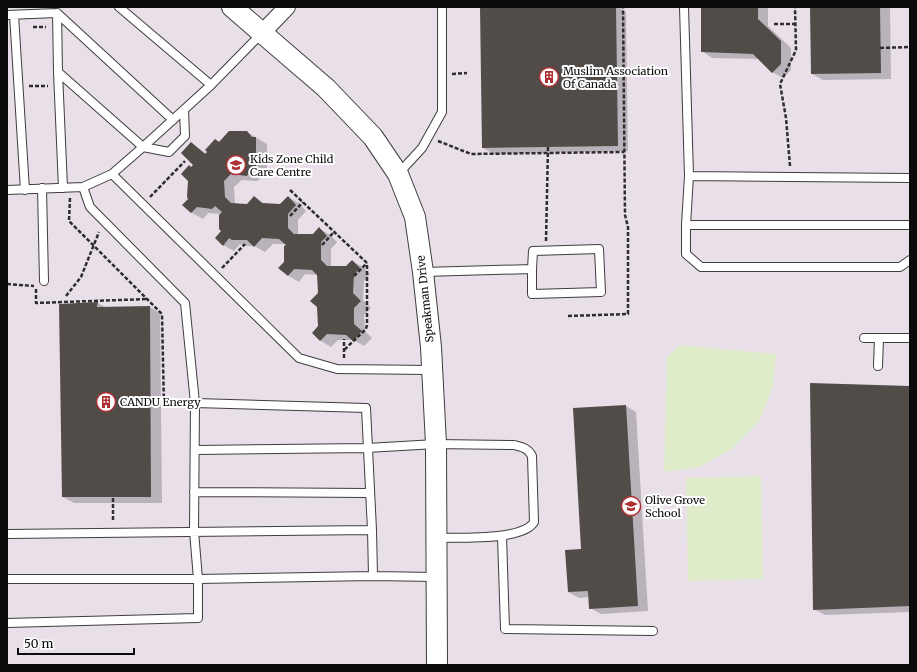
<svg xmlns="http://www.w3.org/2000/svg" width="917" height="672" font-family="Merriweather,serif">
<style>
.industrial{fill:#e8dfe9}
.pitch{fill:#dfecc9}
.shadow{fill:#0003}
.building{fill:#524c48}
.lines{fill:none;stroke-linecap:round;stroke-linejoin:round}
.service-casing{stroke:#3e3e3e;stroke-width:10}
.minor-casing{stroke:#3e3e3e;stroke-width:18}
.tertiary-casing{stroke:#3e3e3e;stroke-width:22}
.path{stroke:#2d2d2d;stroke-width:2.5;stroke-dasharray:4 2;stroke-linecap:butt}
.service{stroke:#fff;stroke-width:8}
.minor{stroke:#fff;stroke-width:16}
.tertiary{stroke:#fff;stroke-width:20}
.labels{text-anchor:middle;stroke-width:4;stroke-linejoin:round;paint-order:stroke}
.poi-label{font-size:11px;fill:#0b0b0b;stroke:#fff;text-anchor:start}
.street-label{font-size:11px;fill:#0b0b0b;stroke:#fff}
</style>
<rect width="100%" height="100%" fill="#fdfaea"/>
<path class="industrial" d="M7,7H910V665H7Z"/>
<path class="pitch" d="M680,345L776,354L773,386L759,422L733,448L700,467L664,472L667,357Z
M761,476L763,579L688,581L686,478Z"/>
<path class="shadow" d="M548,7H618L626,12L628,151L494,154L483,148Z
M702,7H768V26L791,48V70L783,78L772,72L759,59L712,58L702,51Z
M811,7H890L891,79L823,80L812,74Z
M247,132L267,144V176H261L258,181L242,180L234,187L235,204L247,205L255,197L265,204L280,205L288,197L299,203L306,211L298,220V235H313L320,229L330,235L337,242L331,249V267H346L352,261L363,267L370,274L364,281L363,300L371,308L364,315L365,331L372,338L364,346L354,340H338L331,347L321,341L313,333L319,327L318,275L305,274L299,282L289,276L280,268L285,263L288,244H273L265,252L254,246H244L240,244L234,251L223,245L220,214L208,213L203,219L192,213L184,205L189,199V181L192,168L194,165L191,143L207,154L216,140L220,142Z
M98,303L106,308L150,307L160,313L162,503H74L63,497Z
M910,387V612L825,615L814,609Z
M626,406L636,412L648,611L601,614L590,608L589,597L579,598L568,592Z"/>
<path class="building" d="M480,7H616L618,146L482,148Z
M701,7H758V19L781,41V64L772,73L753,54L701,52Z
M810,7H880L881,73L811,74Z
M229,131H247L252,137H256V170H250L247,176L231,174L224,181L225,197L231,203L247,204L254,196L262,203L280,204L288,196L296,205L288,214V228L294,234H313L319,227L327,236L321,242V260L327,266H346L352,260L360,268L354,275L353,293L361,301L354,308V324L362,331L353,341L346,335L327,334L320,341L312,333L318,326L317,307L310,301L318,293L317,275L312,270L294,269L288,276L278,268L284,262V246L286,245L279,239L262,238L254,247L247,240H232L229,238L223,246L215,238L221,231L219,229V215L222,212L215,206L212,209L197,207L191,213L182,205L188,199L187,197L188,181L181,174L189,165L191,167L193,165L181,153L191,142L205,154L207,152L205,150L215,139L219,142Z
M98,302L97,307L150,306L151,497H62L59,304Z
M810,383L910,386V606L813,610Z
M626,405L638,606L589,609L588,591L568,592L565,550L581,549L573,408Z"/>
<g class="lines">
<defs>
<path id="service" d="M119,7L211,85
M684,7L689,176L686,225V254L701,267H900L910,260
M57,13L173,120
M7,15L57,13L58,72L63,188
M14,15L25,190
M58,72L143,147L169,152L185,136L184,110
M112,174L299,358L337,369L432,370
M398,174L422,148L442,112V7
M689,176L910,178
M42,188L44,281
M7,190L83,187L112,174L143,147L211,85L262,33
M686,225H910
M423,272L532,269L533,251L599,249L601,292L532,294V269
M864,338H910
M878,366L879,338
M195,450L367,448L436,444L514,445C522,447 528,448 532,456L534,522C523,541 458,537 437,538
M194,492L369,493
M7,534L372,530
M502,536L505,629L653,631
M373,576L436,577
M7,579H198L373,576L372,530L366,408L195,403
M7,623L198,618V579L194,531L195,403L185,303L90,207L83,187"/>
<path id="minor" d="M262,33L287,7"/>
<path id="tertiary" d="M232,7L326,88L373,137L398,174L415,217L423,272L431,347L436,444L437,665"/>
</defs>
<use href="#service" class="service-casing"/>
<use href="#minor" class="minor-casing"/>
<use href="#tertiary" class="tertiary-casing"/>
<path class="path" d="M774,24H796
M33,27H46
M880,48L910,47
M452,74L467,73
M29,86H48
M438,141L471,154L624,152
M790,166L786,118L780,84L796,50L795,7
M290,190L367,263V325L366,329L344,350
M150,197L185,161
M70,198L69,221L162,314L164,407
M290,216L303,202
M546,241L548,147
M322,245L334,232
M222,268L245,244
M354,276L367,263
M7,284L34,286
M36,289V303L148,299
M66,296L81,277L99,232
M568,316L628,314V227L625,215L623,7
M344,358V339
M113,498V522"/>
<use href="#service" class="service"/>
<use href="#minor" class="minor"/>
<use href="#tertiary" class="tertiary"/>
</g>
<defs>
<symbol id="building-ring" viewBox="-11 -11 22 22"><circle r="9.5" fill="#fff" stroke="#ae3033" stroke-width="1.5"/><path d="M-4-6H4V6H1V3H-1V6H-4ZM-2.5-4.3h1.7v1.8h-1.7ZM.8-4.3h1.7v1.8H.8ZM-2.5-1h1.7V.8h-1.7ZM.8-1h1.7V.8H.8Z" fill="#ae3033"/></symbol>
<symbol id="school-ring" viewBox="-11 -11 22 22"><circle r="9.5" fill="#fff" stroke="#ae3033" stroke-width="1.5"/><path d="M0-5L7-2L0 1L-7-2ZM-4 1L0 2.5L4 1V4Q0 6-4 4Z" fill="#ae3033"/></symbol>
</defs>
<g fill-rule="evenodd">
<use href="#building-ring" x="538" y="66" width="22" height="22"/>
<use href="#school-ring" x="225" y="154" width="22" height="22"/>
<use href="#building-ring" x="95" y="391" width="22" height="22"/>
<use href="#school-ring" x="620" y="495" width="22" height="22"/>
</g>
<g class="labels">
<g class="poi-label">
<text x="563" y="75">Muslim Association<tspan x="563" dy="13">Of Canada</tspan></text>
<text x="250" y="163">Kids Zone Child<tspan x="250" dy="13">Care Centre</tspan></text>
<text x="120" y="406">CANDU Energy</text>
<text x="645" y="504">Olive Grove<tspan x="645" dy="13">School</tspan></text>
</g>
<g class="street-label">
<text transform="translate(425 299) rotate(-96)" y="4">Speakman Drive</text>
</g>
</g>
<rect width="917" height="672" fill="none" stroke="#0b0b0b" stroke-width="16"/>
<path d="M18 648v6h116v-6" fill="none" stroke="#0b0b0b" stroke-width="2"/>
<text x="24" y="648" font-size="12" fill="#0b0b0b" stroke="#ffffff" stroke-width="3" paint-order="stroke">50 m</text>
</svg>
